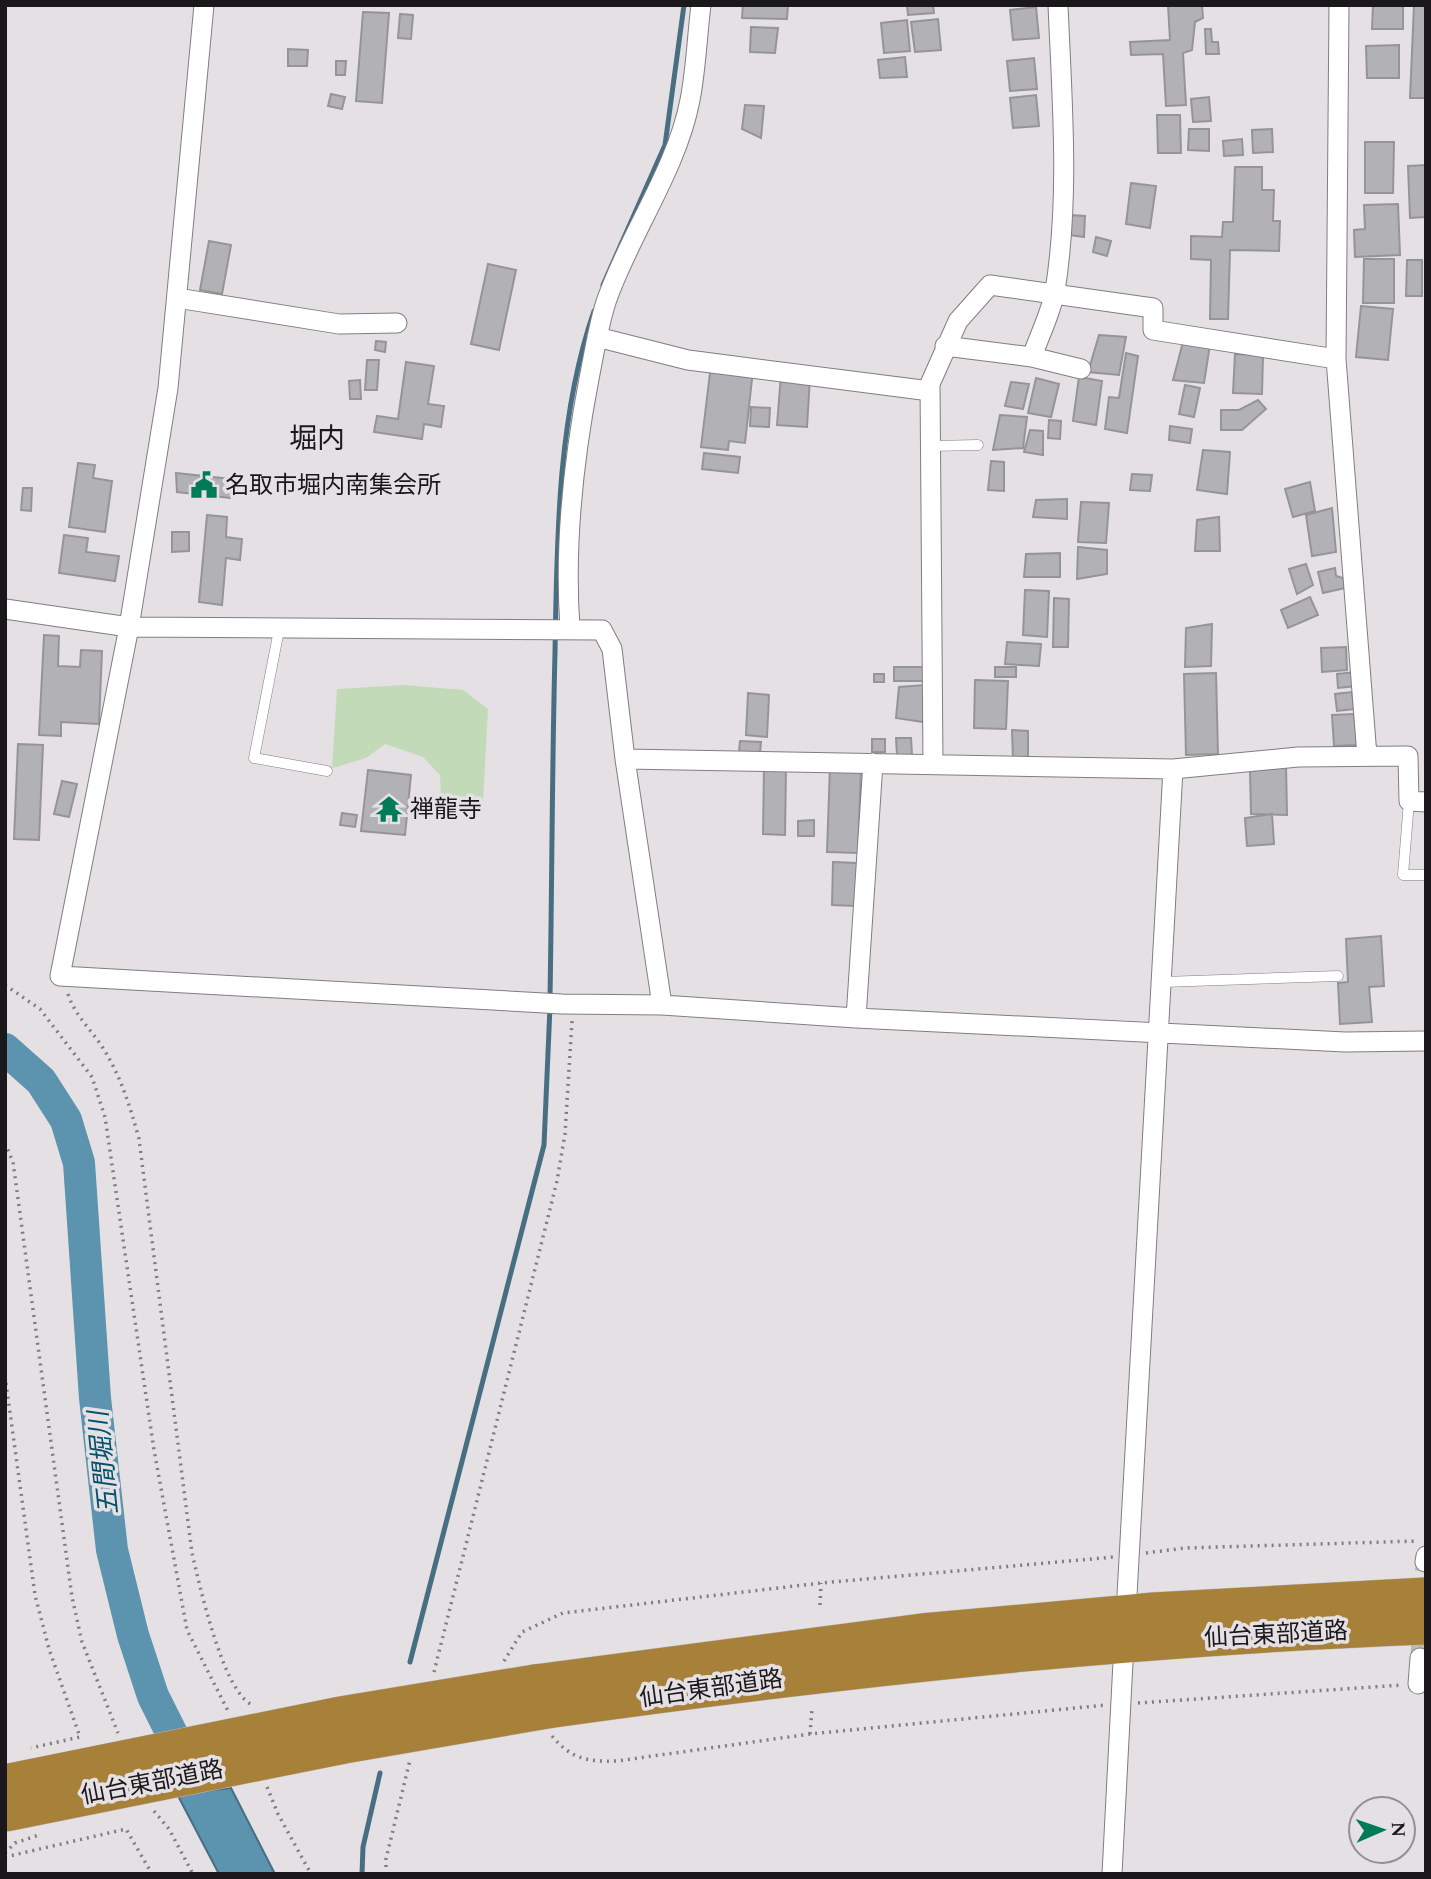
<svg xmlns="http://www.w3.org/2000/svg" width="1431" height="1879" font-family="Spectral,'Noto Sans JP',serif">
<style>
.green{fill:#c2dab7}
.water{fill:#5c93ae;stroke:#486e82;stroke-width:2}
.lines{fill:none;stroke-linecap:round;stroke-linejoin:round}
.stream{stroke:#486e82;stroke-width:5}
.river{stroke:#5c93ae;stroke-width:32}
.building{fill:#b2b1b6;stroke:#959499;stroke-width:2}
.minor-tunnel{stroke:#bcb8bc;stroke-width:19;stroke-dasharray:19 10;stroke-linecap:butt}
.service-casing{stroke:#817d81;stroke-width:11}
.minor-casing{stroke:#817d81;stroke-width:21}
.motorway-casing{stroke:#bfbebf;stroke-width:38}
.path{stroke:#807d80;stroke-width:3.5;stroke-dasharray:2 5;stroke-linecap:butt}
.service{stroke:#fff;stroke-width:10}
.minor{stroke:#fff;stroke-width:19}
.motorway{stroke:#a78139;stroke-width:37}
.motorway-bridge-casing{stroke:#bfbebf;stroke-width:38;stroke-linecap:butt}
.motorway-bridge{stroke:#a78139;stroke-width:37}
.labels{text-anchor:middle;stroke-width:7;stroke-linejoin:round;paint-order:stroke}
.poi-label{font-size:24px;fill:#1a181a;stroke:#e4e0e4;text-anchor:start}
.street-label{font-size:24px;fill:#1a181a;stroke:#e4e0e4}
.water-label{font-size:26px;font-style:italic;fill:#03516d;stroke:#e4e0e4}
.quarter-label{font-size:28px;fill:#1a181a;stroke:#e4e0e4}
</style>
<rect width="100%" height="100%" fill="#e4e0e4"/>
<path class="green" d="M404,685L463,690L488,709L483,802L441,795L440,775L423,757L385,744L366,758L332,768L337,689Z"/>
<path class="water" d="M231,1788L275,1874H219L177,1794Z"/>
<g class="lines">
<path class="stream" d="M603,285L665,145L684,5
M550,998C552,883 552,768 555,653C557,540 557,418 594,311
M410,1662L544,1145L550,1007
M362,1874L363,1847L380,1773"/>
<path class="river" d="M5,1049L41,1081L66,1120L79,1163L95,1398L112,1550L133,1635L153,1696L190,1770"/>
</g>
<path class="building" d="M743,5H788L787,19L742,18Z
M907,5H933L934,13L908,15Z
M1168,5H1202L1203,18L1195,22L1192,50L1183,53L1186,105L1166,106L1163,54L1131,55L1130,42L1170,40Z
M1373,5H1403V29H1372Z
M1414,5H1426V98H1410Z
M1036,7L1039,38L1013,40L1010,10Z
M363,12L389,13L382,103L356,101Z
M400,14L413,15L411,39L398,38Z
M938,19L941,50L915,52L911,22Z
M907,20L910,51L884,53L881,23Z
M751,27L778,28L775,53L750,52Z
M1205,29H1211L1212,42H1218L1219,54H1206Z
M1399,45V78H1367L1366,46Z
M288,49L308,50L307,66H288Z
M905,57L907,77L880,78L878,60Z
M1034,58L1037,89L1010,91L1007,61Z
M336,61H346L345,75H336Z
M331,94L345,97L342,109L328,106Z
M1036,95L1039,126L1013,128L1010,98Z
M1209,97L1211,121L1193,122L1191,99Z
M745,105L764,106L761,138L742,129Z
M1157,115H1180L1181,153H1158Z
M1189,129H1209V151L1188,150Z
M1272,129L1273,152L1253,153L1252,130Z
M1242,139L1243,155L1224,156L1223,141Z
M1365,142H1394L1393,193H1365Z
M1426,165V217L1410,218L1408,166Z
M1235,167H1262V190H1274L1273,221H1280L1279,251L1230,250L1228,319H1210L1211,260L1191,259V236L1222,237L1223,222H1233Z
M1131,183L1156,186L1150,228L1126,224Z
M1398,204L1400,255L1355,257L1354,230L1365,229L1364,205Z
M1071,215L1085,216L1084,237L1069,235Z
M1096,237L1111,241L1107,256L1093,252Z
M209,241L231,245L222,294L200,290Z
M1364,259H1394V303H1363Z
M1407,260H1422V296H1406Z
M488,264L516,270L499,350L471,344Z
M1361,306L1393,309L1388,360L1356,357Z
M1099,335L1126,337L1119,375L1088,372Z
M376,341L386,342L385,352L375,350Z
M1183,342L1210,345L1204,383L1173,380Z
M1126,353L1138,356L1127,433L1105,429L1109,397L1119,398Z
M1235,354L1263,355L1262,394L1233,393Z
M367,360H379L377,390H365Z
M406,362L434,366L428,404L444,406L441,427L424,424L422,439L374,432L377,416L398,419Z
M711,365L753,370L745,443L729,441L728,450L701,447Z
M781,375L810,377L807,427L777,425Z
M1079,377L1102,381L1096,425L1073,421Z
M1036,378L1059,384L1051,417L1028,413Z
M360,380L361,399H350L349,381Z
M1011,382L1029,384L1023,409L1005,406Z
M1185,385L1200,388L1194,417L1179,414Z
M1258,400L1266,409L1242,430H1221V410H1239Z
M751,407L770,408L769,427L750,426Z
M1000,415L1027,417L1023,448L993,450Z
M1049,420L1061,421L1060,439L1048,438Z
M1170,426L1192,429L1190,443L1169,440Z
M1030,430L1043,431V455L1024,452Z
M1203,450L1230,452L1227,494L1197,490Z
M704,453L740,457L738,473L702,469Z
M991,461L1004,462V491L988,490Z
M78,463L95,465L93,478L112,481L105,532L69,527Z
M176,473L231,479L230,498L177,492Z
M1132,474L1152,475L1150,491L1130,490Z
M1310,482L1315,511L1293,517L1285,489Z
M23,488H32L31,511L21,510Z
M1067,499V519L1033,517L1036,500Z
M1081,502L1109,503L1106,543L1078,542Z
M1332,508L1336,552L1312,556L1306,515Z
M207,515L227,517L226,537L242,539L240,560L226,558L222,605L199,602Z
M1219,517L1220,551H1195L1197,520Z
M172,532H189V551L172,552Z
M64,535L88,538L86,552L119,556L115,581L59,573Z
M1078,547L1107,550V574L1077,579Z
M1060,553V577H1024L1026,554Z
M1306,564L1313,585L1297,594L1289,569Z
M1335,568L1336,576L1343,578L1345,588L1323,593L1318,572Z
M1025,590L1049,591L1047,637L1023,635Z
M1310,597L1318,615L1288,628L1281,610Z
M1054,598L1069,599L1068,647H1053Z
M1212,624L1211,666L1185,667L1186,628Z
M44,635L59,636L58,666L80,667L81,650L102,651L99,724L61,722V736L39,735Z
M1007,642L1041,644L1039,666L1005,664Z
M1346,647L1347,670L1322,672L1321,648Z
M894,667H924V681H894Z
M995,667H1016V677H995Z
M1356,672L1357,686L1338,688L1337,674Z
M1216,673L1218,754L1186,755L1184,674Z
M874,674H884V682H874Z
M975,680L1008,681L1006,729L974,728Z
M925,685L923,722L896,718L899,687Z
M1352,692L1354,709L1337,711L1335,694Z
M748,693L769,695L767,737L746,735Z
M1354,714L1357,745L1334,746L1332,715Z
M1012,730L1028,731V758L1013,759Z
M896,738H911L912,755H897Z
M872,739H885V752H872Z
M740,741L761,742L760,753L739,752Z
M18,744L43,745L39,840L14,839Z
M1286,764L1287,815L1251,814L1250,770Z
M830,766L861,768L858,853L827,852Z
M764,767H786L785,835L763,834Z
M368,770L411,775L405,835L361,831Z
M62,781L77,784L69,817L54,814Z
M342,813L357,815L355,827L340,825Z
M1272,814L1274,844L1247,846L1245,818Z
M814,820V836H798V821Z
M833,862L857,863L856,906L832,905Z
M1381,936L1384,986L1369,987L1372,1022L1340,1024L1338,983L1348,982L1346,939Z"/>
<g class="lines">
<path class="minor-tunnel" d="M1420,1658L1425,1562"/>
<defs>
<path id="service" d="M930,446L978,445
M279,630L254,758L327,771
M1409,801L1403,875H1426
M1163,982L1338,976"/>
<path id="minor" d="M204,5L168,388L129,627L60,976L562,1004L662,1005L856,1018L1345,1042L1426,1041
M1058,5C1062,100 1070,197 1055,291C1051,313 1039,336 1032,357L1081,369
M1339,5L1336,359L1367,756
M177,298L339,324L397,323
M597,337L688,360L930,391
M945,346L1032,357
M5,609L129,627L602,630L612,649L625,759L662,1005
M570,628C564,544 573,462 589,379C594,354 598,327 606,302C629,235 677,169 690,100C696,70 697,37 701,5
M625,759L1173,769L1298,757L1408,756L1409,801L1426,802
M933,764L930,384L958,321L990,285L1153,308V330L1336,359
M856,1018L873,763
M1425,1562L1426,1556
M1127,1595L1173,769
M1418,1684L1420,1658
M1112,1874L1123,1662"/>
<path id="motorway" d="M535,1683L922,1632L1154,1611L1426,1596
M547,1710C839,1669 1131,1637 1426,1626"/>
</defs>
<use href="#service" class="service-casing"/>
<use href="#minor" class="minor-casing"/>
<use href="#motorway" class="motorway-casing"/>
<path class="path" d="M5,985L40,1009L92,1077L105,1117L154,1450L187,1630L228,1711
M68,994C75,1016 91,1029 103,1048C121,1077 130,1106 139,1139L192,1553C199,1583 224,1696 253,1705
M5,1143L13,1162L72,1597L82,1642L118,1733
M5,1376L35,1595L49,1649L80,1737L31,1748
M1146,1553L1185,1548L1418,1541
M820,1605L821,1583
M504,1661L522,1632L563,1613L821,1583L1114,1557
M434,1672L557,1181L565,1134L572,1021
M1138,1703L1402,1685
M810,1734L812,1709
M552,1736C571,1759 588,1762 617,1761L810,1734L1106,1705
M267,1787L278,1814L311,1874
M154,1811L169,1829L193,1874
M5,1853L15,1843L39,1835
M5,1857L126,1829L152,1874
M386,1874V1859L410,1760"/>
<use href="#service" class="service"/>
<use href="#minor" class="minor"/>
<use href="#motorway" class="motorway"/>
<defs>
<path id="motorway-bridge" d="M5,1783L341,1715L535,1683
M5,1813L344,1745L547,1710"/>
</defs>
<use href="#motorway-bridge" class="motorway-bridge-casing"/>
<use href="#motorway-bridge" class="motorway-bridge"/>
</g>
<defs>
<symbol id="civic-bare" viewBox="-9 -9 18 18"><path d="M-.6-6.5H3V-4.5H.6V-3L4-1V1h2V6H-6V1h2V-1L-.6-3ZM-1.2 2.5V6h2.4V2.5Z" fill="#007a58" stroke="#e4e0e4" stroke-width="2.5" paint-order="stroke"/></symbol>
<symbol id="temple-bare" viewBox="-9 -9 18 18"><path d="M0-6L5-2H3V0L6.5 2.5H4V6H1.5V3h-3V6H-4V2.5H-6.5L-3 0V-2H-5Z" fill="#007a58" stroke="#e4e0e4" stroke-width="2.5" paint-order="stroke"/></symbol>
</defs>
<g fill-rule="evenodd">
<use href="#civic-bare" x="185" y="466" width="38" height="38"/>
<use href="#temple-bare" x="370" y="790" width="38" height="38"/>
</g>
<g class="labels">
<g class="poi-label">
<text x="225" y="493">名取市堀内南集会所</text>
<text x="410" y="817">禅龍寺</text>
</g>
<g class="street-label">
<text transform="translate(1276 1634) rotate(-3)" y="8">仙台東部道路</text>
<text transform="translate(711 1688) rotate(-8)" y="8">仙台東部道路</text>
<text transform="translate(152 1782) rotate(-11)" y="8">仙台東部道路</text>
</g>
<g class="water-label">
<text transform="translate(103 1463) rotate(-96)" y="9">五間堀川</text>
</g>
<g class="quarter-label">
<text x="317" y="448">堀内</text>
</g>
</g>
<rect width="1431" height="1879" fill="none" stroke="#1a181a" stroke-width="14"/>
<g transform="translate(1382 1830) rotate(88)"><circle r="33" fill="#e4e0e4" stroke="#939093" stroke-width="2"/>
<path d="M0-5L12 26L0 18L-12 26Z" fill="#007a58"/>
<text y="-10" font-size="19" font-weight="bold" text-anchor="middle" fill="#1a181a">N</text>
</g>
</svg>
